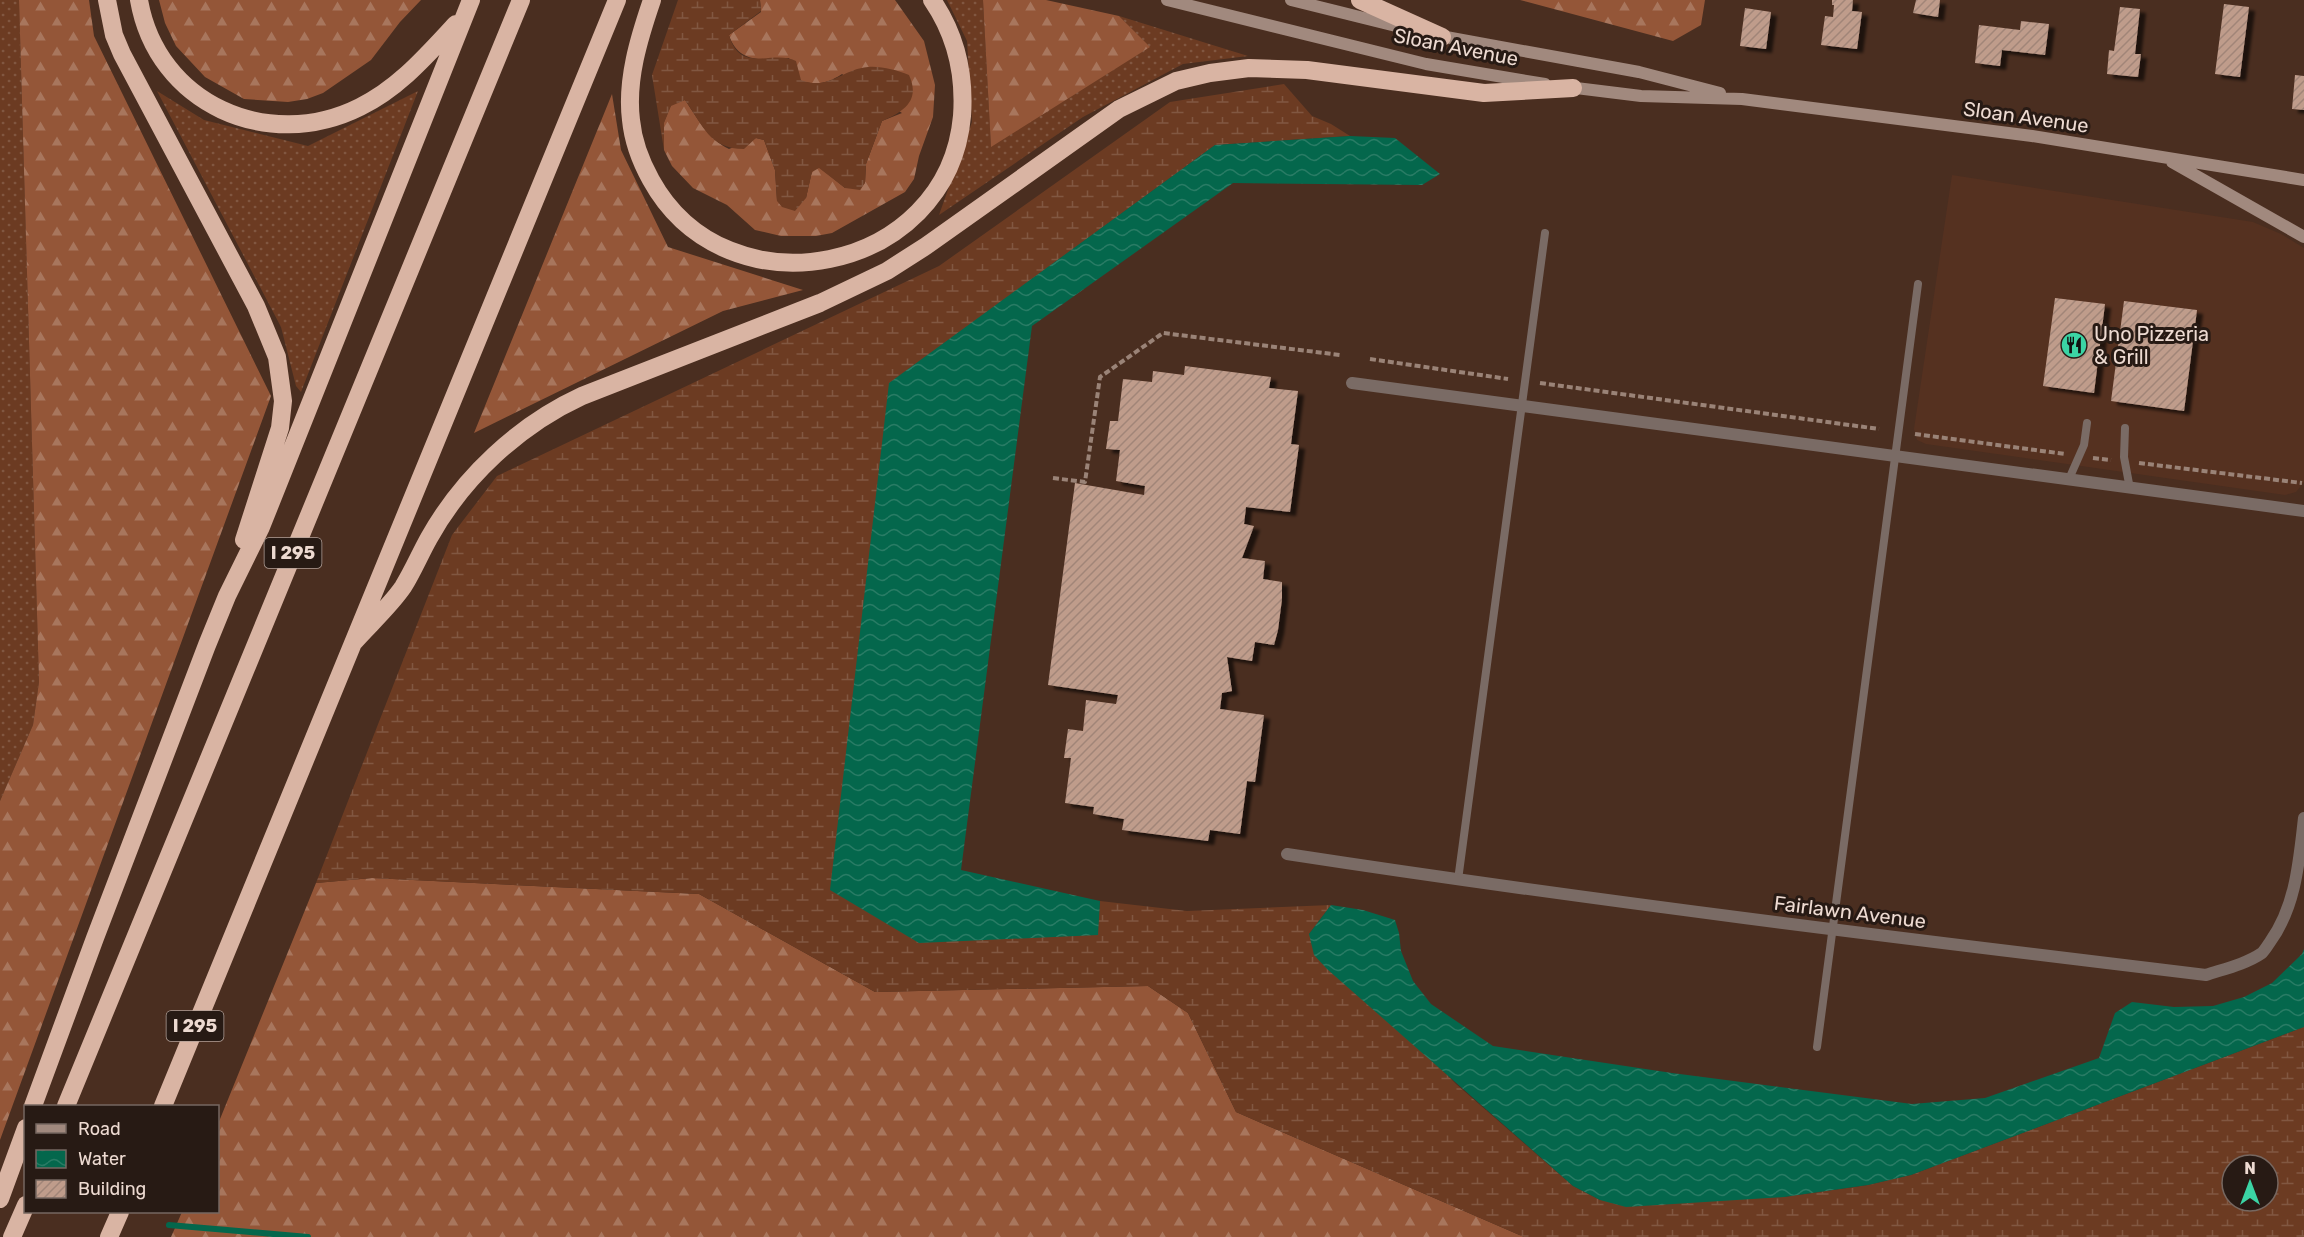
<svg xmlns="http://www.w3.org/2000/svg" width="2304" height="1237" font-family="Rubik,sans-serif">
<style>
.built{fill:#553120}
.grass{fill:url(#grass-dots)}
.forest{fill:url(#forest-firs)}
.wetland{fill:url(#wetland-marsh);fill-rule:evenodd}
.water{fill:url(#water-waves)}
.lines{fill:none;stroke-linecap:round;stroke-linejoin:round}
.stream{stroke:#04674c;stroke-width:6}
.building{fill:url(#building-hatch);filter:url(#shadow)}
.path{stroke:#9a8377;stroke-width:4;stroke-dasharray:6 3;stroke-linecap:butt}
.service{stroke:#7a6b65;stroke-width:8}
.minor{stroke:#7a6b65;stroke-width:12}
.secondary{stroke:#a1897e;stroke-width:12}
.motorway{stroke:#d9b4a3;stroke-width:18}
.labels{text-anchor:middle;stroke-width:6;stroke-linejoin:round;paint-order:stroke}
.shield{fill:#271a14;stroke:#b2a098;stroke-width:1.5}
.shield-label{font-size:18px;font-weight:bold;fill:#eddad1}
.street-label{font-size:20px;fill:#eddad1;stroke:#271a14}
.poi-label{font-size:20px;fill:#eddad1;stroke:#271a14;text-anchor:start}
</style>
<defs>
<pattern id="grass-dots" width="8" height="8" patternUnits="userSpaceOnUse" patternTransform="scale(1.5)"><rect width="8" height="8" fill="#6c3b22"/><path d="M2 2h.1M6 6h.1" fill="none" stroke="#815741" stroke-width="1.8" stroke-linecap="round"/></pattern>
<pattern id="forest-firs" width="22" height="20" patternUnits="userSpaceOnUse" patternTransform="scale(1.5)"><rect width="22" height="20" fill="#945638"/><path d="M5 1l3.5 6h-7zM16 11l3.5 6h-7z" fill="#a8765d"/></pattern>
<pattern id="wetland-marsh" width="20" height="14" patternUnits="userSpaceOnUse" patternTransform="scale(1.5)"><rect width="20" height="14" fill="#6c3b22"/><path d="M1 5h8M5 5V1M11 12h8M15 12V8" fill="none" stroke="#815741"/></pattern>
<pattern id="water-waves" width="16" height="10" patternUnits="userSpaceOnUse" patternTransform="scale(1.5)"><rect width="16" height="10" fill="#04674c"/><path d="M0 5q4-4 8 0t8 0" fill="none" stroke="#297c65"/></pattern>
<pattern id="building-hatch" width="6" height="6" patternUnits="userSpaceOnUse" patternTransform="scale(1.5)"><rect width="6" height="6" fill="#bf9c8b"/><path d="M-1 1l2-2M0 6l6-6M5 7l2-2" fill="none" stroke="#a18578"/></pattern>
<filter id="shadow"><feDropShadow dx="6" dy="4" stdDeviation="1.5" flood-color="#0009"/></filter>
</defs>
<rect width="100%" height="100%" fill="#4a2e20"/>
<path class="built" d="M1952,175L2253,222L2281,234L2304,248V482L2296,492L2285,495L1926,444L1917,440L1914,429Z"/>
<path class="grass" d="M0,0H19L39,682L33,725L0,801Z
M947,0H983L991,146L1149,47L1119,16L1248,56L1183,64L1083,117L939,215L972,122L967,41Z
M157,91L204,120L308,146L418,91L301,392L296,386L281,327Z"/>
<path class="forest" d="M19,0H89L94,36L271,396L0,1140V801L33,725L39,682Z
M159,0H421L400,22L371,60L323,93L307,99L288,102L244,99L205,77L176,46L165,23Z
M760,0H895L924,41L935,85L933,117L919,156L914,179L905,192L832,233L816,236H781L755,230L727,205L693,188L672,166L664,150V122L671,105L685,100C698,119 708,139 729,149L756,138L764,140L775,170L777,201L806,198L812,171L819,167L845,188L865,183L866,164L882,121L902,113L842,74C828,83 817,86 801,81L789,58C764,60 738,64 729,35L761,12Z
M983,0H1046L1119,16L1150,47L991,147Z
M1520,0H1705L1701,25L1673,41Z
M612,94L621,150L668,247L803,290L723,311L474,433Z
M372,878L699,894L875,992L1148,986L1188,1013L1236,1112L1524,1237H171L182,1212H218V1124L316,883Z"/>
<path class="wetland" d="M678,0H760L761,11L729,35C740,75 773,49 796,61L801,80C829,91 842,69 868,67C882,66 896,70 909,75C921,101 903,112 882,121L866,164L865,183L860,190L845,188L819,168L812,172L806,198L795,211L782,207L777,201L775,170L764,140L756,138L744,149C709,149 703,125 685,100L671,106L664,123V150L652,75Z
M1284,84L1312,116L1331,124L1350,136L1215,145L890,383L831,890L1097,935L1100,901L1187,911L1331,905L1309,934L1456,1084L1573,1186L1600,1200L1784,1197L1868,1185L1911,1175L2304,1027V1237H1524L1236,1112L1188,1013L1148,986L875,992L699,894L372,878L316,883L452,535L497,476L939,266L1170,102ZM2232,1165H2268V1201H2232Z"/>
<path class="water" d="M1350,136L1395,138L1440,174L1422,185L1233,183L1032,326L961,870L1100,901L1098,935L919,943L830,890L889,383L1215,145Z
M1331,905L1363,910L1395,920L1399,933L1401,951L1413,981L1431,1004L1493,1046L1672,1073L1912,1104L1985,1098L2099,1058L2115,1013L2132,1002L2174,1007L2213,1006L2244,997L2272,983L2302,954L2304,949V1027L1911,1175L1868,1185L1784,1197L1626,1207L1600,1200L1573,1186L1327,969L1314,955L1309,934Z"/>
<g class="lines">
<path class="stream" d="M169,1225L308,1237"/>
</g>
<path class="building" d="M1832,0H1853L1852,11L1862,12L1857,49L1821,45L1825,16L1833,17L1834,5H1832Z
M1916,0H1940L1938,17L1913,13Z
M2224,4L2249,7L2240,77L2215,74Z
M2120,7L2140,9L2135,54H2141L2138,77L2107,74L2109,50L2114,51Z
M1745,8L1771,12L1766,49L1740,46Z
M2021,21L2049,24L2045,55L2002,50L2000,66L1975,63L1979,25L2020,30Z
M2295,75L2304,76V110L2292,109Z
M2055,298L2105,304L2094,393L2043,386Z
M2124,301L2197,310L2184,411L2111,401Z
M1185,366L1271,377L1269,388L1298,391L1291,444L1299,445L1290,512L1246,507L1244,524L1254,526L1242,558L1265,561L1263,579L1282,582V599L1278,630L1274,645L1255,642L1252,661L1227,657L1232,691L1222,693L1220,709L1264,715L1255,782L1247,781L1240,834L1210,830L1208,841L1122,830L1124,819L1093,814L1094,807L1065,803L1071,758H1064L1068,729L1083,731L1086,700L1116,704L1118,695L1048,685L1075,483L1144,495L1145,486L1116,481L1120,450L1106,449L1110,421H1118L1123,379L1152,382L1153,371L1184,375Z"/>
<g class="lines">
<path class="path" d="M1370,359L1508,379
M1540,383L1879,429
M1915,434L2065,454
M2093,458L2111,460
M2139,463L2302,483
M1053,478L1085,482L1100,377L1163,333L1340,355"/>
<path class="service" d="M2125,428L2124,457L2130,489
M2069,479L2084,445L2087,423
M1458,880L1545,233
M1817,1047L1918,284"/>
<path class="minor" d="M1352,383L2304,511
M1287,854C1593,901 1899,938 2206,975C2224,969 2246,964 2262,953C2265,950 2268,945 2270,942C2296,906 2299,861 2304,818"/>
<path class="secondary" d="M1167,0L1426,64L1545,84
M1291,0L1412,30
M1435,35L1639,72L1720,93
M1568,87L1641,96L1742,99L2032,136L2304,180
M2172,162L2304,237"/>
<path class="motorway" d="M107,0L114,35L122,54L256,306L277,357L283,401L280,428L244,540
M139,0C157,104 268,153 360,107C399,88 427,55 456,24
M652,0C639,38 626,80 631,120C633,141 641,162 651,180C727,318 948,274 962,116C965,74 956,35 932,0
M1360,0L1442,37
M354,642C370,624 390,606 403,587C413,571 420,554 429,538C463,477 519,425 582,396L820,303L887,271L926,246L1119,109L1176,81L1210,73L1249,68L1307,70L1484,93L1573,88
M33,1106L95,938L207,645L227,596L261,527L471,0
M66,1106L521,0
M163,1106L617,0
M0,1199L26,1128
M12,1237L26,1205
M109,1237L120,1212"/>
</g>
<defs>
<symbol id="restaurant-disc" viewBox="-11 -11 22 22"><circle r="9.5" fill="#3bd4a4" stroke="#271a14"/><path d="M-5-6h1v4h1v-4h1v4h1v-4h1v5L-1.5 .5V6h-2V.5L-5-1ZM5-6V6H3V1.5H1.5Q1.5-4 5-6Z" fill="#111"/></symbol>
</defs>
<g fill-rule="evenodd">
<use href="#restaurant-disc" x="2059" y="330" width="30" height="30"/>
</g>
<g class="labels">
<g class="shield">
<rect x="264.5" y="538" width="57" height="30" rx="4.5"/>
<rect x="166.5" y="1011" width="57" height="30" rx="4.5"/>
</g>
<g class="shield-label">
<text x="293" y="559">I 295</text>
<text x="195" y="1032">I 295</text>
</g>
<g class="street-label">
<text transform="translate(1456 47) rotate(11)" y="7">Sloan Avenue</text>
<text transform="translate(2026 117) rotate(8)" y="7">Sloan Avenue</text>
<text transform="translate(1850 912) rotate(7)" y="7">Fairlawn Avenue</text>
</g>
<g class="poi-label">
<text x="2094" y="341">Uno Pizzeria<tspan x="2094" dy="23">&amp; Grill</tspan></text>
</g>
</g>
<rect x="24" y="1105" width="195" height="108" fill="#271a14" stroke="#766760" stroke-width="1.5"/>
<rect x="36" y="1124" width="30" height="9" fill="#a1897e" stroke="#766760" stroke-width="1.5"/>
<text x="78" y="1135" font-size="18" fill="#eddad1">Road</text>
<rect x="36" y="1150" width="30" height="18" fill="url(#water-waves)" stroke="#766760" stroke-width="1.5"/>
<text x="78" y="1165" font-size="18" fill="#eddad1">Water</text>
<rect x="36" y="1180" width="30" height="18" fill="url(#building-hatch)" stroke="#766760" stroke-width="1.5"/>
<text x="78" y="1195" font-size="18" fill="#eddad1">Building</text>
<g transform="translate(2250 1183)"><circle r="28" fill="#271a14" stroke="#766760" stroke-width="1.5"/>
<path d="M0-4.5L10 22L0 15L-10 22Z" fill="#3bd4a4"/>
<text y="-9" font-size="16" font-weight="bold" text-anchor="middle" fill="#eddad1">N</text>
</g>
</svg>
